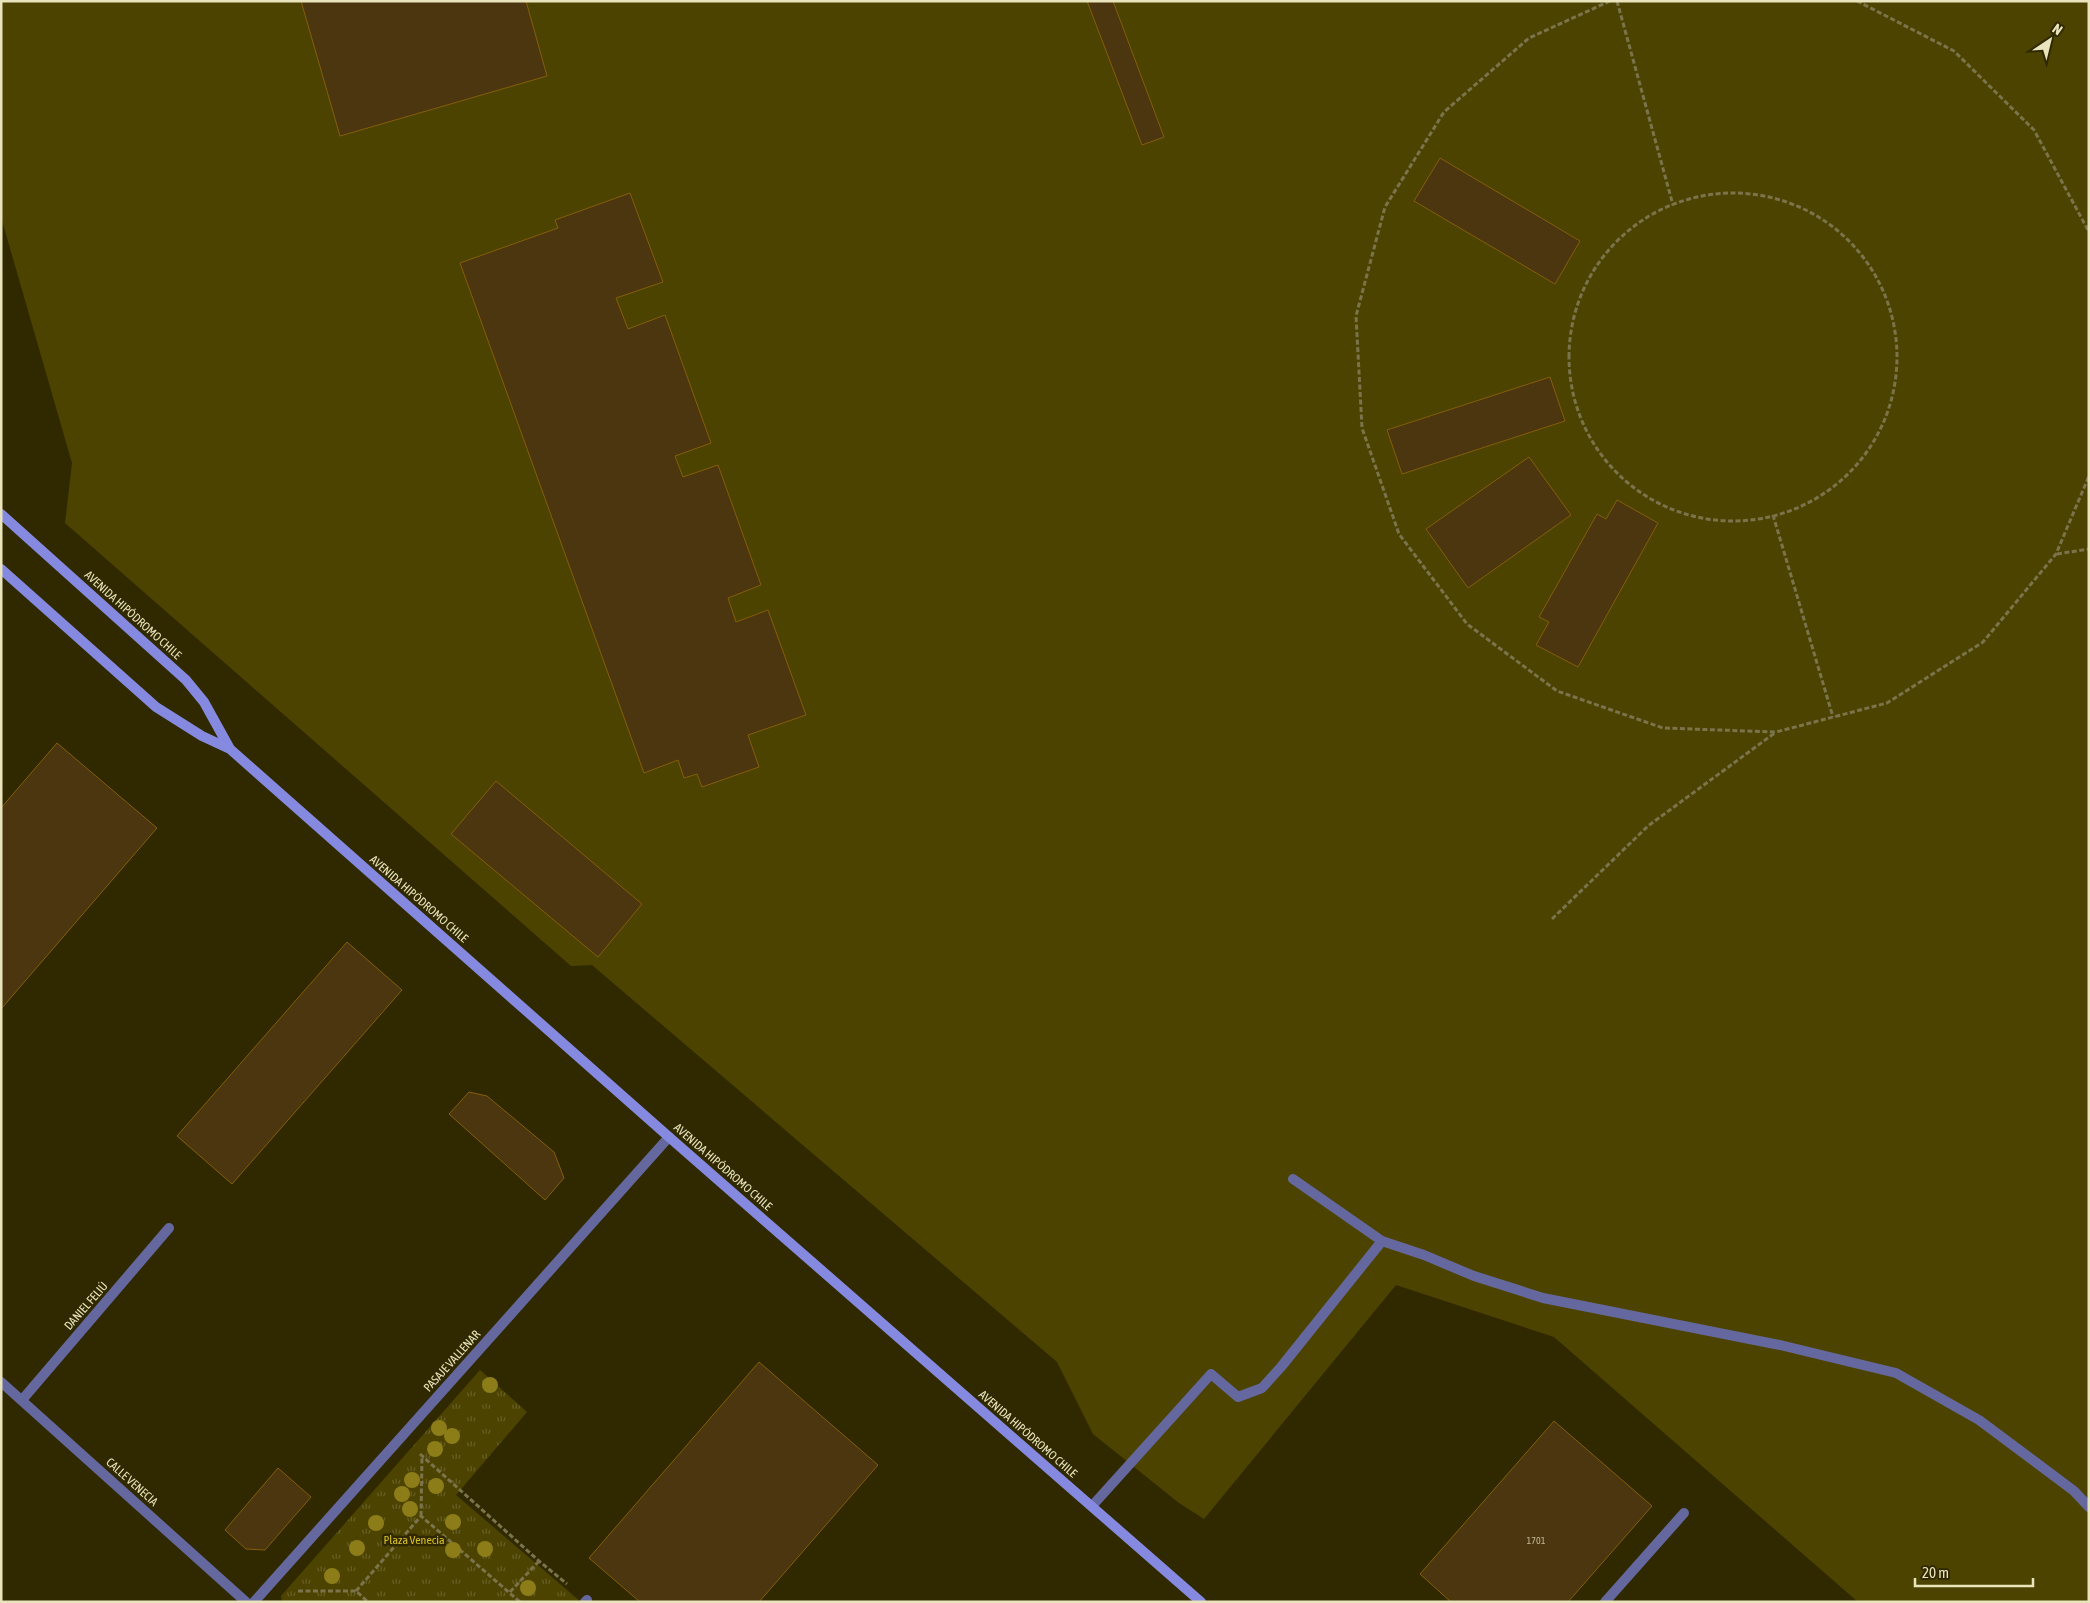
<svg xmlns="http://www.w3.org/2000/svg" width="2090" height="1603" font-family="'Asap Condensed',sans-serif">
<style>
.grass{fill:url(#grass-tufts)}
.pitch{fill:#4d4301}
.building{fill:#4b360f;stroke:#855e09}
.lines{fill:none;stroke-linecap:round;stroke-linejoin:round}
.path{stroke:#7a734b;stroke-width:3;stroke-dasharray:5 2.5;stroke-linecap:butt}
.lane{stroke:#64689e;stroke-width:10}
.street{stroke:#64689e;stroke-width:10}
.secondary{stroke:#858ae0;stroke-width:10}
.tree{fill:#8c7d18}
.labels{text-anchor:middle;stroke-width:5;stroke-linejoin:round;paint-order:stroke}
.number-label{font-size:10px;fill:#c2b892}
.street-label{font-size:12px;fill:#eae4bd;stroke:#302900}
.park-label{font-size:12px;fill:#d8c12b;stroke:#302900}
</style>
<defs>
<pattern id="grass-tufts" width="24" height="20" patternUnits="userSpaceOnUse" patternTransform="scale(1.25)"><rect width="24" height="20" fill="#4d4301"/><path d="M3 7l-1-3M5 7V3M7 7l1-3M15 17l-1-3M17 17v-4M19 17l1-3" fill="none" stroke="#675e24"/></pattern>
</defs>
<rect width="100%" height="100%" fill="#302900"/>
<path class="grass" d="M480,1370L527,1412L456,1495L581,1602H282L281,1596Z"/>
<path class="pitch" d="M1,1H2089V1602H1858L1554,1337L1396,1285L1204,1519L1179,1503L1093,1434L1057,1362L592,965L571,966L65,523L72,463L1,217Z"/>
<path class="building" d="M301,1H526L547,76L340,136Z
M1087,1H1113L1164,137L1142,145Z
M1440,158L1580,241L1555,284L1414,201Z
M630,193L663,282L616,298L628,329L665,315L711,443L675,456L683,477L718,465L761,585L728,598L736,622L768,610L806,715L748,735L759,767L702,787L697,774L684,778L678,760L644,773L460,263L558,228L555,220Z
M1550,377L1565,421L1402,474L1387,430Z
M1529,457L1571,515L1468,588L1426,529Z
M1617,500L1658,523L1578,667L1536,645L1549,622L1539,617L1597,514L1606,519Z
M57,743L157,828L1,1009V808Z
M496,781L642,904L598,957L451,834Z
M347,942L402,990L232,1184L177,1136Z
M469,1092L487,1096L554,1152L564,1178L545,1200L449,1114Z
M759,1362L878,1465L759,1602H640L589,1558Z
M1554,1421L1652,1506L1568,1602H1451L1420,1574Z
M278,1468L311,1497L265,1550L246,1549L225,1530Z"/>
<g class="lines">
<path class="path" d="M1610,1L1529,38L1444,112L1385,207L1356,316L1362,428L1399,534L1467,624L1557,691L1663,728L1776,732L1887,703L1983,642L2056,554L2089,476
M1617,1L1673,205
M1857,1L1954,51L2034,130L2089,232
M1569 357a164 164 0 1 1 328 0a164 164 0 1 1-328 0Z
M1773,515L1833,717
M2057,554L2089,549
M1552,919L1648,826L1776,732
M420,1454L539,1561L567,1584
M421,1516L422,1456
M298,1591H356L368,1602
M356,1591L421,1516L520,1602
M510,1592L539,1561"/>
<path class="lane" d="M1293,1179L1382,1241L1424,1255L1474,1276L1543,1298L1780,1345L1896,1373L1979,1420L2074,1491L2089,1507
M1092,1506L1211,1374L1238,1397L1262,1388L1281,1367L1382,1241
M1605,1602L1684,1513"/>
<path class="street" d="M1,1382L246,1602
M22,1400L169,1228
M254,1602L669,1137
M585,1602L587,1600"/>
<path class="secondary" d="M1,514L186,680L204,702L230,749
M1,569L156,707L202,736L230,749L669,1137L1201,1602"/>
</g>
<g class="tree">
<circle cx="490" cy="1385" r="8"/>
<circle cx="439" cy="1428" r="8"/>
<circle cx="452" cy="1436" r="8"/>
<circle cx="435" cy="1449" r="8"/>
<circle cx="412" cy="1480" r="8"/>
<circle cx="436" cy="1486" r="8"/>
<circle cx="402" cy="1494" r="8"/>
<circle cx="410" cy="1509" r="8"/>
<circle cx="453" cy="1522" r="8"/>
<circle cx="376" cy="1523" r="8"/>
<circle cx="357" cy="1548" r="8"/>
<circle cx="485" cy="1549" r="8"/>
<circle cx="453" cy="1550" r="8"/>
<circle cx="332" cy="1576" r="8"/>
<circle cx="528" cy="1588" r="8"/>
</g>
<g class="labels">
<g class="number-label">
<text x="1536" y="1544">1701</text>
</g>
<g class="street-label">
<text transform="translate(133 615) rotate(42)" y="4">AVENIDA HIPÓDROMO CHILE</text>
<text transform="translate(419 899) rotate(41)" y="4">AVENIDA HIPÓDROMO CHILE</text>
<text transform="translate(723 1167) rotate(41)" y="4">AVENIDA HIPÓDROMO CHILE</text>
<text transform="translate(86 1306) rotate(-49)" y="4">DANIEL FELIÚ</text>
<text transform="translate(452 1361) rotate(-48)" y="4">PASAJE VALLENAR</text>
<text transform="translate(1028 1434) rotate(41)" y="4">AVENIDA HIPÓDROMO CHILE</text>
<text transform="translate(132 1482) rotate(42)" y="4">CALLE VENECIA</text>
</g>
<g class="park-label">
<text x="414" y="1544">Plaza Venecia</text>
</g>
</g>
<rect width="2090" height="1603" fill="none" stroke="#eae4bd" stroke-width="5"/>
<g transform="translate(2050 40) rotate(35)" stroke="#302900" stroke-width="4" paint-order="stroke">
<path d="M0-4L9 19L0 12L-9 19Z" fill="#eae4bd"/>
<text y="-8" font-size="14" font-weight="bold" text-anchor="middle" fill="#eae4bd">N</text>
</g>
<path d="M1915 1578v8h118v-8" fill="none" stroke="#eae4bd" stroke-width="2.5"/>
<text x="1922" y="1578" font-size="15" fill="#eae4bd" stroke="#302900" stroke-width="4" paint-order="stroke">20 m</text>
</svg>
